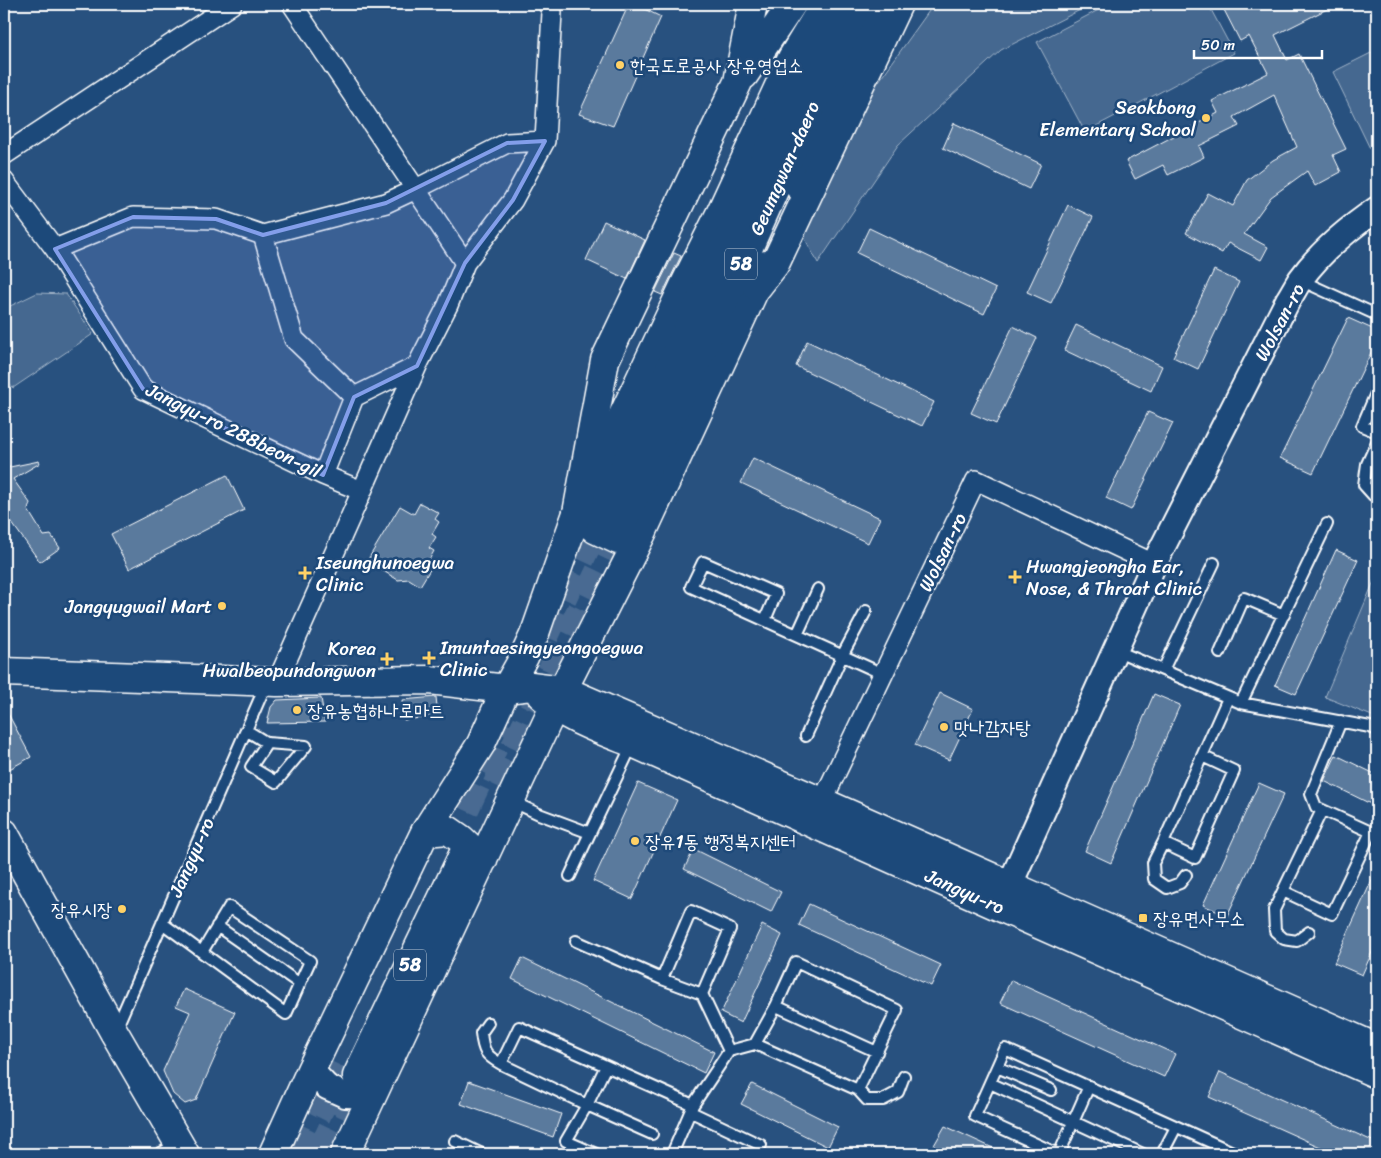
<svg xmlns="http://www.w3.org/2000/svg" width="1381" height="1158" font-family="Sriracha,'Poor Story',sans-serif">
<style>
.green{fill:#446890;stroke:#a2b4c8}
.building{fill:#5a7a9d;stroke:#fff}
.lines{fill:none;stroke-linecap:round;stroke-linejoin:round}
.primary-tunnel{stroke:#486b92;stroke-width:28;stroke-dasharray:28 14;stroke-linecap:butt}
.service-casing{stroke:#fff;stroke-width:14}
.minor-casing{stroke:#fff;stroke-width:22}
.tertiary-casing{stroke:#fff;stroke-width:28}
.secondary-casing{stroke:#fff;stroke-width:31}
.primary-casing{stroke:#fff;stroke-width:31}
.motorway-casing{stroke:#fff;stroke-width:31}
.service{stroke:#1f4a7a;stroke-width:10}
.minor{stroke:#1f4a7a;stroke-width:19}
.tertiary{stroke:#1f4a7a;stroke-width:24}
.secondary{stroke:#1f4a7a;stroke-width:28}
.primary{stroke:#1f4a7a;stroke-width:28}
.motorway{stroke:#1f4a7a;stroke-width:28}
.marked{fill:#839eea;fill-opacity:0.2;stroke:#839eea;stroke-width:4;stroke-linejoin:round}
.poi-dot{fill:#ffd166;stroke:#1f4a7a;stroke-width:2}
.labels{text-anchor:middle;stroke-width:5;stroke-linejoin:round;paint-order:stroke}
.shield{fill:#1f4a7a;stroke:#bcc9d7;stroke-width:1}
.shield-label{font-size:18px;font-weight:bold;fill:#fff}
.poi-label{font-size:19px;fill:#fff;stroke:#1f4a7a;text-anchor:start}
.street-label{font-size:19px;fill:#fff;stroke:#1f4a7a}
</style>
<rect width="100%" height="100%" fill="#28517f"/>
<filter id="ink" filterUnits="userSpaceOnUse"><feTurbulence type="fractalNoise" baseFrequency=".02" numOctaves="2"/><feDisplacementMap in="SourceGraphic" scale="10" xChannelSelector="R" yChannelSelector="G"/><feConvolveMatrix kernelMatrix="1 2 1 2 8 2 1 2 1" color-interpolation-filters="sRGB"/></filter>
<g filter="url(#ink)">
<path class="green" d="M934,4H1092L1001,50L898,145L818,263L803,235L864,102Z
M1110,4H1208L1234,53L1085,132L1037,42Z
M1377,50V163L1333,72Z
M37,293L66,294L93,334L13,388L4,378V309Z
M1377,574V718L1325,697Z"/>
<path class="building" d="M629,4H634L661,17L613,126L579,114Z
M1221,4H1337L1275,35L1287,60L1299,54L1346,149L1333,155L1341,172L1315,186L1307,171L1271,197L1244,234L1268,247L1261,260L1228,243L1222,253L1186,233L1208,193L1233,206L1247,180L1273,160L1297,147L1274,95L1234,117L1239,126L1199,146L1204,157L1168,175L1163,165L1135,179L1126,161L1218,113L1212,101L1268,73L1249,36L1240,41Z
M954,123L1041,164L1029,189L943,148Z
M1068,205L1093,217L1051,303L1027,292Z
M604,221L645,240L627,279L586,260Z
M869,228L996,289L984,314L857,253Z
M674,253L681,256L662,295L655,292Z
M1214,270L1239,282L1198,369L1173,357Z
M1348,318L1377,331V340L1313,473L1280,458Z
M1076,325L1162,366L1151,391L1064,350Z
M1013,326L1037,338L996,424L971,413Z
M807,341L934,402L922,426L796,366Z
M1148,412L1173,423L1131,510L1106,498Z
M753,458L880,518L868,543L741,483Z
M39,461L40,463L13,479L30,503L28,510L44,536L51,535L60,548L40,562L4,512V467L5,468Z
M227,475L244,510L129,569L111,534Z
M420,503L439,513L435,519L439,522L432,534L436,537L429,548L434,551L429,560L434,563L420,586L409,579L398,580L367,561L400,506L414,514Z
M1336,550L1358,560L1296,694L1275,685Z
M940,693L973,709L949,760L915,745Z
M1154,694L1180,705L1111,863L1085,851Z
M436,697L438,716L404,720L402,700Z
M321,698L325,722L267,723L271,707L277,700Z
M4,706L31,757L4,772Z
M1336,755L1377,775V807L1324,781Z
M638,783L677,800L632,899L593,881Z
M1259,783L1284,794L1227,916L1203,905Z
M694,849L781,892L771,912L684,869Z
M1377,869V941L1362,975L1334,963Z
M809,904L941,965L931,986L799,925Z
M762,925L782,935L741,1023L721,1013Z
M522,958L714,1052L704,1073L512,979Z
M1011,980L1175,1054L1164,1077L1000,1003Z
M184,989L235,1012L196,1100L185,1104L173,1094L163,1071L190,1012L176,1006Z
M1220,1072L1377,1143V1154H1336L1209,1097Z
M469,1081L561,1114L553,1137L461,1104Z
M752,1084L838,1127L828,1147L741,1104Z
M945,1126L1006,1154H949L933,1147Z"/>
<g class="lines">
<path class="primary-tunnel" d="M545,636L602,513
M496,786L615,539L622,523
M447,848L505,723
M298,1154L341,1066
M320,1154L348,1095"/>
<defs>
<path id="service" d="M1300,280L1377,315
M1377,391L1362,426L1377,432
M1377,442L1367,464L1364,485L1373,495L1377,497
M765,620L776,594L703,562L691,587L883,674
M797,635L818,589
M1115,650L1241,703L1370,727L1377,730
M1220,653L1244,598L1284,615
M1163,670L1214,563
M1241,703L1327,524
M246,730L267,743L306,746L276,782L251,767L267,743
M806,736L842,656L866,611
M1202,756L1234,771L1195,858L1163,843L1228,698
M511,801L539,814L590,833L632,745
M1322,810L1283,891L1332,914L1371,832L1316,807L1311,794L1341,721
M1163,843L1153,863L1154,879L1167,888L1180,883L1186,875
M570,876L590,833
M1283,891L1274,910L1275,931L1284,939L1297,941L1309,932
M162,923L286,1014L310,961L229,907L202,952
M217,926L300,984
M576,941L662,979L702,994L729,1051
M662,979L691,911L730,929L702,994
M776,1006L877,1052
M488,1023L481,1033C483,1051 485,1055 501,1064
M116,1029L267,682
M606,1066L587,1105L501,1064L519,1027L693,1105L672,1154
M997,1067L1051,1090
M990,1083L1143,1154
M858,1090L867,1100H883L898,1092L904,1076
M693,1105L729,1051L755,1044L858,1090L897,1010L796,962L776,1006L755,1044
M691,1112L761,1145
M455,1141L482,1154
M159,1154L178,1144
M596,1154L566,1141L587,1105L652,1134
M1058,1154L975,1116L1005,1049L1237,1154
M1059,1154L1089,1086
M1162,1154L1176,1127"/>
<path id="minor" d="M292,4L465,263
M545,141L552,12L548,4
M4,155L232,4
M4,181L55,249L143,389L323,475L362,491L277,682
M55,249L133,217L216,219L263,235
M323,475L354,397L417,366L448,305L465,263L513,200L545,141L507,143L416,189L386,203L263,235L294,339L354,397
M362,491L417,366
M822,802L976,480L1154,564"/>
<path id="tertiary" d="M1002,902L1154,564L1288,300C1292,294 1296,286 1300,280C1320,252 1349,228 1377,209
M311,1070L327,1087L345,1095L372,1096"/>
<path id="secondary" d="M799,186L844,76L877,4
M641,535L618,540L595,529L577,513L685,284L720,214L792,58L825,4
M4,672L277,682L430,680L506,689L531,686L563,690L822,802L1377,1048
M541,695C567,719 600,730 633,743L1000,907L1377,1074
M425,832L448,830L461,839L483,860
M4,833L114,1032L185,1154
M273,1154L311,1070L425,832L481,744L506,689L524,657L535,633
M345,1154L554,707L641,535L766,265"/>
<path id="primary" d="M602,513L642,430L835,4
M622,523L739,269L857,4
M357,1076L463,855"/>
<path id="motorway" d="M744,75L792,4
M757,287L775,264L898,4
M535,633L577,513L605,360L738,82L753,4"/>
</defs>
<use href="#service" class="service-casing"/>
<use href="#minor" class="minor-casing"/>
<use href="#tertiary" class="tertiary-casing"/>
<use href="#secondary" class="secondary-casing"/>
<use href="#primary" class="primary-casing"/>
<use href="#motorway" class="motorway-casing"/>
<use href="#service" class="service"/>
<use href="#minor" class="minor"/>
<use href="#tertiary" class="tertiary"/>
<use href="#secondary" class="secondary"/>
<use href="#primary" class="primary"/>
<use href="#motorway" class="motorway"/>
</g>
</g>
<path class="marked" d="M545,141L513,200L465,263L417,366L354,397L323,475L143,389L55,249L133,217L216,219L263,235L386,203L507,143Z"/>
<g class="poi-dot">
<circle cx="620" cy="65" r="5"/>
<circle cx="1206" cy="118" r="5"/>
<path d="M302.5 565.5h5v5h5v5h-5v5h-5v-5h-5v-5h5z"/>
<path d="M1012.5 569.5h5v5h5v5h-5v5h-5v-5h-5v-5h5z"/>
<circle cx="222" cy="606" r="5"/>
<path d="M426.5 650.5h5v5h5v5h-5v5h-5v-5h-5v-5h5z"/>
<path d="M384.5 651.5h5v5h5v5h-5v5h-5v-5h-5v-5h5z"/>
<circle cx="297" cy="710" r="5"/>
<circle cx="944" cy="727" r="5"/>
<circle cx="635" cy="841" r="5"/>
<circle cx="122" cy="909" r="5"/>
<rect x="1138" y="913" width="10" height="10" rx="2.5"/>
</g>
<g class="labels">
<g class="shield">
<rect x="725" y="248.5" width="32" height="31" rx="4"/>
<rect x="394" y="949.5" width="32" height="31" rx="4"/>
</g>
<g class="shield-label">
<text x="741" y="270">58</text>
<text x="410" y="971">58</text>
</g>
<g class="poi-label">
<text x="630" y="72">한국도로공사 장유영업소</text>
<text x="1196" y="114" text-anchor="end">Seokbong<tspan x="1196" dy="22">Elementary School</tspan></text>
<text x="316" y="569">Iseunghunoegwa<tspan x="316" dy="22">Clinic</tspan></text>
<text x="1026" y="573">Hwangjeongha Ear,<tspan x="1026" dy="22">Nose, &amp; Throat Clinic</tspan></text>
<text x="212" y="613" text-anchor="end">Jangyugwail Mart</text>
<text x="440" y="654">Imuntaesingyeongoegwa<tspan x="440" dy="22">Clinic</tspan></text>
<text x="376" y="655" text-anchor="end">Korea<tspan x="376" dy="22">Hwalbeopundongwon</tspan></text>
<text x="307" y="717">장유농협하나로마트</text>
<text x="954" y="734">맛나감자탕</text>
<text x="645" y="848">장유1동 행정복지센터</text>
<text x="112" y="916" text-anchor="end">장유시장</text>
<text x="1153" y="925">장유면사무소</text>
</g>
<g class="street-label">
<text transform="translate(784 168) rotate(-66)" y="7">Geumgwan-daero</text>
<text transform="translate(1279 322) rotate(-62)" y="7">Wolsan-ro</text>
<text transform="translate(234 430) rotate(26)" y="7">Jangyu-ro 288beon-gil</text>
<text transform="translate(942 552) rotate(-64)" y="7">Wolsan-ro</text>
<text transform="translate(191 857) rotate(-66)" y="7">Jangyu-ro</text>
<text transform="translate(965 891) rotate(24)" y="7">Jangyu-ro</text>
</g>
</g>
<rect width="1381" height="1158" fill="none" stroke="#1f4a7a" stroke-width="20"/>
<rect x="10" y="10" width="1361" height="1138" fill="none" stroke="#fff" stroke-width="2" filter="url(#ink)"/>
<path d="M1194 50v8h128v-8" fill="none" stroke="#ffffff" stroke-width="2.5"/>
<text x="1201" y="50" font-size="15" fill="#ffffff" stroke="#1f4a7a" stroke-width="4" paint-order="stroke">50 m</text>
</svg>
